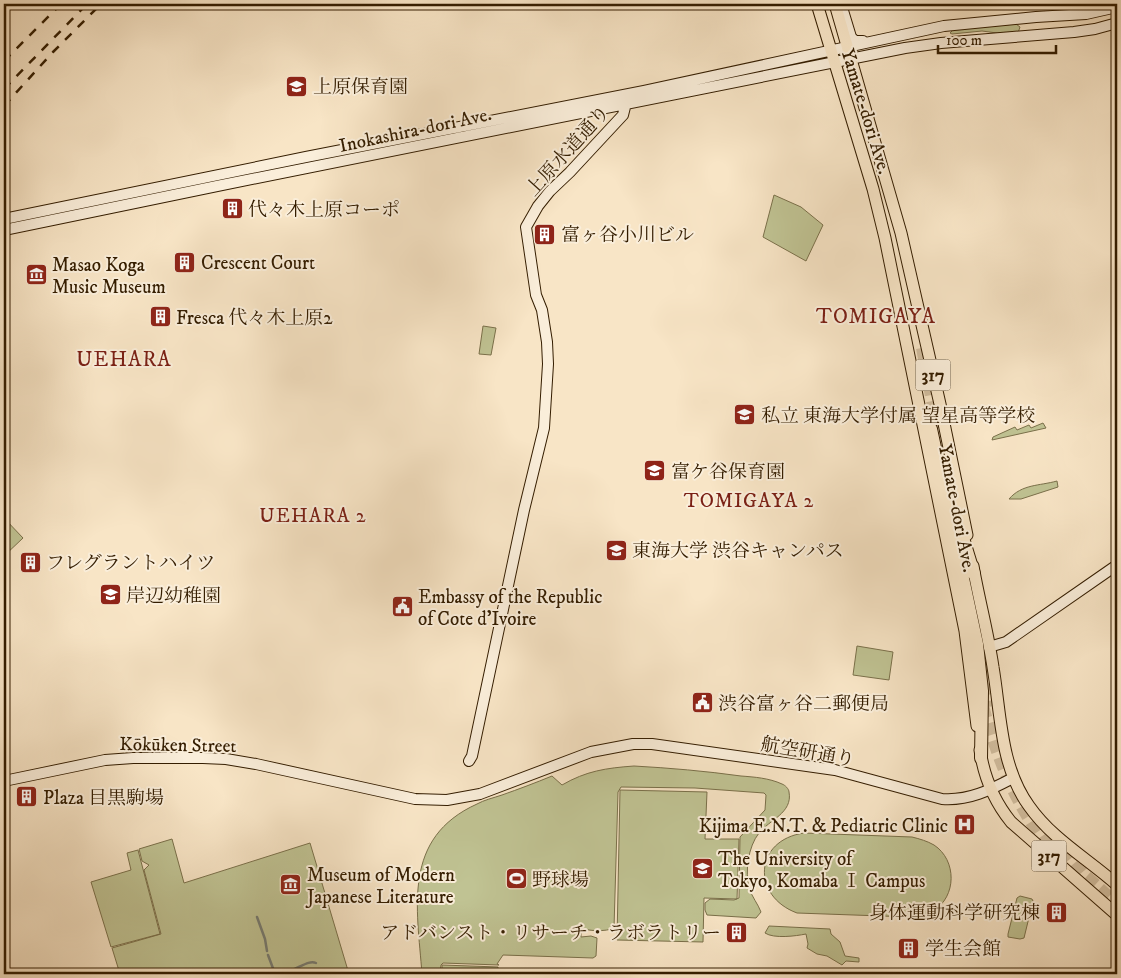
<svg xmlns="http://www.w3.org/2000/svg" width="1121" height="978" font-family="'IM FELL DW Pica','Noto Serif JP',serif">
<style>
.green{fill:#c0c393;stroke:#7a704a}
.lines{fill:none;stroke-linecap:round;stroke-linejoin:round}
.stream{stroke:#767c73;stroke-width:2.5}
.highway-tunnel{stroke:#d1bd9e;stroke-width:12;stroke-dasharray:12 6;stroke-linecap:butt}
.secondary-casing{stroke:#341d00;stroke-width:12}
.primary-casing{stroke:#341d00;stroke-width:13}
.highway-casing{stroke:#341d00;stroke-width:14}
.secondary{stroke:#faeeda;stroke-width:10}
.primary{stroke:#f8e5c6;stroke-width:11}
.highway{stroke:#f8e5c6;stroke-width:12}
.rail{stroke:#341d00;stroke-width:2.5;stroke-dasharray:9 9;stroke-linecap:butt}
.labels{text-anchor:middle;stroke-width:4;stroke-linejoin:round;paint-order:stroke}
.shield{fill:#faeeda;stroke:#6f5c41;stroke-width:1}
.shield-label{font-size:18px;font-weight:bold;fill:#341d00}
.poi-label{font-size:19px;fill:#341d00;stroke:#faeeda;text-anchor:start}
.street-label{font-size:19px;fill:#341d00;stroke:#faeeda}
.neighbourhood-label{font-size:20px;letter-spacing:1px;fill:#7a1f14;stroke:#faeeda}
.quarter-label{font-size:21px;letter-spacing:1px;fill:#7a1f14;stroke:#faeeda}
</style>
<rect width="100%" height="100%" fill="#f8e5c6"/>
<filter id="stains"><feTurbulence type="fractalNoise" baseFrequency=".004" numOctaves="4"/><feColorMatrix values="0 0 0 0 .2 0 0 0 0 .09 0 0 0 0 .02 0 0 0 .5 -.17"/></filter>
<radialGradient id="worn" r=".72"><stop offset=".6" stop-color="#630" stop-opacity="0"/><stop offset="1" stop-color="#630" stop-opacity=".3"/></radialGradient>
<path class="green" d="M1016,24L1020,27L1018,33H997L982,31L952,34L950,33L954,29Z
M774,195L801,207L823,225L806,261L763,237Z
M483,326L496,328L491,355L479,354Z
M1043,423L1046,428L992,440L993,437L1015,427L1017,430L1029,425L1031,428Z
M1057,481L1058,487L1021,499H1009C1022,484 1039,486 1057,481Z
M4,518L23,538L4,556Z
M857,646L893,652L889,680L853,675Z
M634,766C670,768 705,771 741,776C754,777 769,778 782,784C785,785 789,789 789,792C793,813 769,820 759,833C748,847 745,871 749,888C752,897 758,904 761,912L756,918L707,915L705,910V903L710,899L734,900L739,898L740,837L765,810L766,795L764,793L695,788L621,787L618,792L614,928C606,932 587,931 581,928V937L591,936L597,938L596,956L593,958L503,955L497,964L499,965L443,963L441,965L440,974H422C417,907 402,838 477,804C484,800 493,798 502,795C519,789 535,783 552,776L562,785C586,771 606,768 634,766Z
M620,790L707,792L705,839H739L737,899L704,898L703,942L617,940Z
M804,833L912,837C920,839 927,841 934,845C957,860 957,897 933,911C925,916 918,916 910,917L797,913C751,896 754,840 804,833Z
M172,839L184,883L310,843L349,974H120L112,948L161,934L144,870L149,865L142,861L139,849Z
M138,850L160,934L111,947L91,882L131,870L127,853Z
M1020,896L1032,899L1033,901L1024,938L1020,939L1008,937V934L1017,898Z
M769,926L830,929L831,934L840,942L845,956L859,958V962L846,961L842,965L827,956L817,954L807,948L808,944L806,934C796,936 774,939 765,933Z
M442,965L498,967V974H442Z"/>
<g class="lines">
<path class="stream" d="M257,917L265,939L267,951
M268,955L274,971C290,978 306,958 316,963"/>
<path class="highway-tunnel" d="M922,348L937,428
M983,647L994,706
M983,706C1000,768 1018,810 1058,860
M1052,835L1085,875L1117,904"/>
<defs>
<path id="secondary" d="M841,4L851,37L855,41H863
M4,219L306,157L644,91L944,26L1036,17L1086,14L1117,7
M4,230L217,186L905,48L941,43L1074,32L1095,29L1117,23
M989,647L1006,642L1117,565
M469,761L472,756L524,510L544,428L548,364L547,342L542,310L536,295L526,227L538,206L550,191L570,172L623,115L625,107L624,97
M4,781L105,760L133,758H203L226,759L256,764L415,799L447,800L480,794L591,752L633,744H652L835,770L942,799C969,801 990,790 1013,778"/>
<path id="primary" d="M817,4L873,189L885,238L965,631L977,726
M835,4L901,233L940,404L967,535
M973,566C979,600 988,633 993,667C1001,714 1000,766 1029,806C1052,839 1088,859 1117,885
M980,750C984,777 994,801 1011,822L1117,915"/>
<path id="highway" d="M931,429L977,644L982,691L981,758
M959,525L974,574"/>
</defs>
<use href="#secondary" class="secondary-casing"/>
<use href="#primary" class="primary-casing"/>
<use href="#highway" class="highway-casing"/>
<use href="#secondary" class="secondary"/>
<use href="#primary" class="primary"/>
<use href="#highway" class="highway"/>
<path class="rail" d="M4,61L61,4
M4,89L87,4
M4,106L53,52L101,4"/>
</g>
<defs>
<symbol id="school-square" viewBox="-11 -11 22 22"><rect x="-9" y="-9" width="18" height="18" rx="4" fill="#8f2418" stroke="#faeeda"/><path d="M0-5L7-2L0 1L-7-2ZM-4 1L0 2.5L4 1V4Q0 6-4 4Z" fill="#fff"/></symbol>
<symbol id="building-square" viewBox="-11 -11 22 22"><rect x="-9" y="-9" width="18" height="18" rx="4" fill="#8f2418" stroke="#faeeda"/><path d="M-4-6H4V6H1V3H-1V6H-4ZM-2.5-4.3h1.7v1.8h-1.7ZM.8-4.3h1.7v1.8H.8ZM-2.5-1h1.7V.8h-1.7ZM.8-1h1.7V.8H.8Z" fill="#fff"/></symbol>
<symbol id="museum-square" viewBox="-11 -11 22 22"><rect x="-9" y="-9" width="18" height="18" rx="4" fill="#8f2418" stroke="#faeeda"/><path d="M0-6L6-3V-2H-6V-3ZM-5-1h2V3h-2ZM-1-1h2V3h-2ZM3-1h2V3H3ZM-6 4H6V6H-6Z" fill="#fff"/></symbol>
<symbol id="university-square" viewBox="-11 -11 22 22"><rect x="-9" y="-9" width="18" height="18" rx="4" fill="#8f2418" stroke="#faeeda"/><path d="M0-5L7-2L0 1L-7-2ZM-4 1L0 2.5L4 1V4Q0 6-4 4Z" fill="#fff"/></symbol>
<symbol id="civic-square" viewBox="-11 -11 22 22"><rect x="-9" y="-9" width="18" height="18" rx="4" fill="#8f2418" stroke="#faeeda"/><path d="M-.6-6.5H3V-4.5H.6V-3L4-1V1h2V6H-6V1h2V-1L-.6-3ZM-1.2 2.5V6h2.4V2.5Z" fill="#fff"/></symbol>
<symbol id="hospital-square" viewBox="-11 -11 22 22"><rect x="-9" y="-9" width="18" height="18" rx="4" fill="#8f2418" stroke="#faeeda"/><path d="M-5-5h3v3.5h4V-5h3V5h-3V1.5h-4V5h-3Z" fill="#fff"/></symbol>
<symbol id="stadium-square" viewBox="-11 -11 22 22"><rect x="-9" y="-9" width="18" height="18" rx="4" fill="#8f2418" stroke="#faeeda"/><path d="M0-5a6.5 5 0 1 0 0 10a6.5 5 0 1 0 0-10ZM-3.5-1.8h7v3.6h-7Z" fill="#fff"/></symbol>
</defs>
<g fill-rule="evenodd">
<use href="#school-square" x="284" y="74" width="25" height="25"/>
<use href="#building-square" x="220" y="196" width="25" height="25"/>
<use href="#building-square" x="532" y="222" width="25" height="25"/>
<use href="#building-square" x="172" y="250" width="25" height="25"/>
<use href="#museum-square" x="24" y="262" width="25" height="25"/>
<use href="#building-square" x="148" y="304" width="25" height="25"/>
<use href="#school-square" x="732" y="402" width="25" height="25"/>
<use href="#school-square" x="642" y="458" width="25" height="25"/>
<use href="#university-square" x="604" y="538" width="25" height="25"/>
<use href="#building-square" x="18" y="550" width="25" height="25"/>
<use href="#school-square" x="98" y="582" width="25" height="25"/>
<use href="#civic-square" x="390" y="594" width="25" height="25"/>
<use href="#civic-square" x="690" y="690" width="25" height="25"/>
<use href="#building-square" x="14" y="784" width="25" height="25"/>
<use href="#hospital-square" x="952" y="812" width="25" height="25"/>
<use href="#university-square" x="690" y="856" width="25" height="25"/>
<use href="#stadium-square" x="504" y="866" width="25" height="25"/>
<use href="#museum-square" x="278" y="872" width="25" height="25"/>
<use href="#building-square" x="1044" y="900" width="25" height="25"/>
<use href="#building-square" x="724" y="920" width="25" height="25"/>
<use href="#building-square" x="896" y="936" width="25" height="25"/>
</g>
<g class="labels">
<g class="shield">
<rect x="915.5" y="359.5" width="35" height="31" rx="4"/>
<rect x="1031.5" y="840.5" width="35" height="31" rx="4"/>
</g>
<g class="shield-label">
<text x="933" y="381">317</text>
<text x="1049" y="862">317</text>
</g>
<g class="poi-label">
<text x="313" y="93">上原保育園</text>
<text x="248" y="216">代々木上原コーポ</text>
<text x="561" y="241">富ヶ谷小川ビル</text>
<text x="201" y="269">Crescent Court</text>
<text x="52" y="271">Masao Koga<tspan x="52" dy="22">Music Museum</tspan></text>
<text x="176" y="324">Fresca 代々木上原2</text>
<text x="761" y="422">私立 東海大学付属 望星高等学校</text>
<text x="671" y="478">富ケ谷保育園</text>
<text x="632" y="557">東海大学 渋谷キャンパス</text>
<text x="46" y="569">フレグラントハイツ</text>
<text x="126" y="602">岸辺幼稚園</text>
<text x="418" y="603">Embassy of the Republic<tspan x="418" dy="22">of Cote d'Ivoire</tspan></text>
<text x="718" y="710">渋谷富ヶ谷二郵便局</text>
<text x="43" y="804">Plaza 目黒駒場</text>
<text x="948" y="832" text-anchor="end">Kijima E.N.T. &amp; Pediatric Clinic</text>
<text x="718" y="865">The University of<tspan x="718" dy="22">Tokyo, Komaba Ⅰ Campus</tspan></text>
<text x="307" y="881">Museum of Modern<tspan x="307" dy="22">Japanese Literature</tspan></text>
<text x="532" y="886">野球場</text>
<text x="1040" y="919" text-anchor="end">身体運動科学研究棟</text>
<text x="721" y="939" text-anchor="end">アドバンスト・リサーチ・ラボラトリー</text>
<text x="925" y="955">学生会館</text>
</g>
<g class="street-label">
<text transform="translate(867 111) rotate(73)" y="7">Yamate-dori Ave.</text>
<text transform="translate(415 129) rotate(-12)" y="7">Inokashira-dori Ave.</text>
<text transform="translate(567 150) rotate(-48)" y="7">上原水道通り</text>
<text transform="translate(958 508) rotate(79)" y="7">Yamate-dori Ave.</text>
<text transform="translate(178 744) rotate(1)" y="7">Kōkūken Street</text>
<text transform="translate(808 751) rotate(10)" y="7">航空研通り</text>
</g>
<g class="neighbourhood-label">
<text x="749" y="507">TOMIGAYA 2</text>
<text x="313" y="522">UEHARA 2</text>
</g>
<g class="quarter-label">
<text x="876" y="323">TOMIGAYA</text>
<text x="124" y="366">UEHARA</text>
</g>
</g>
<rect width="1121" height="978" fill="none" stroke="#f8e5c6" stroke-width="20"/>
<rect x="5" y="5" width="1111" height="968" fill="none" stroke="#341d00" stroke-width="2.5"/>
<rect x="10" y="10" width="1101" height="958" fill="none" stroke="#341d00"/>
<path d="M938 45v8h118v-8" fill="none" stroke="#341d00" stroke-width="2.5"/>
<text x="946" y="45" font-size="15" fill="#341d00" stroke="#faeeda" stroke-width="4" paint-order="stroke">100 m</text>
<rect width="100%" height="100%" filter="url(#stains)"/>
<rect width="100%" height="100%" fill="url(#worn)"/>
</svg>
